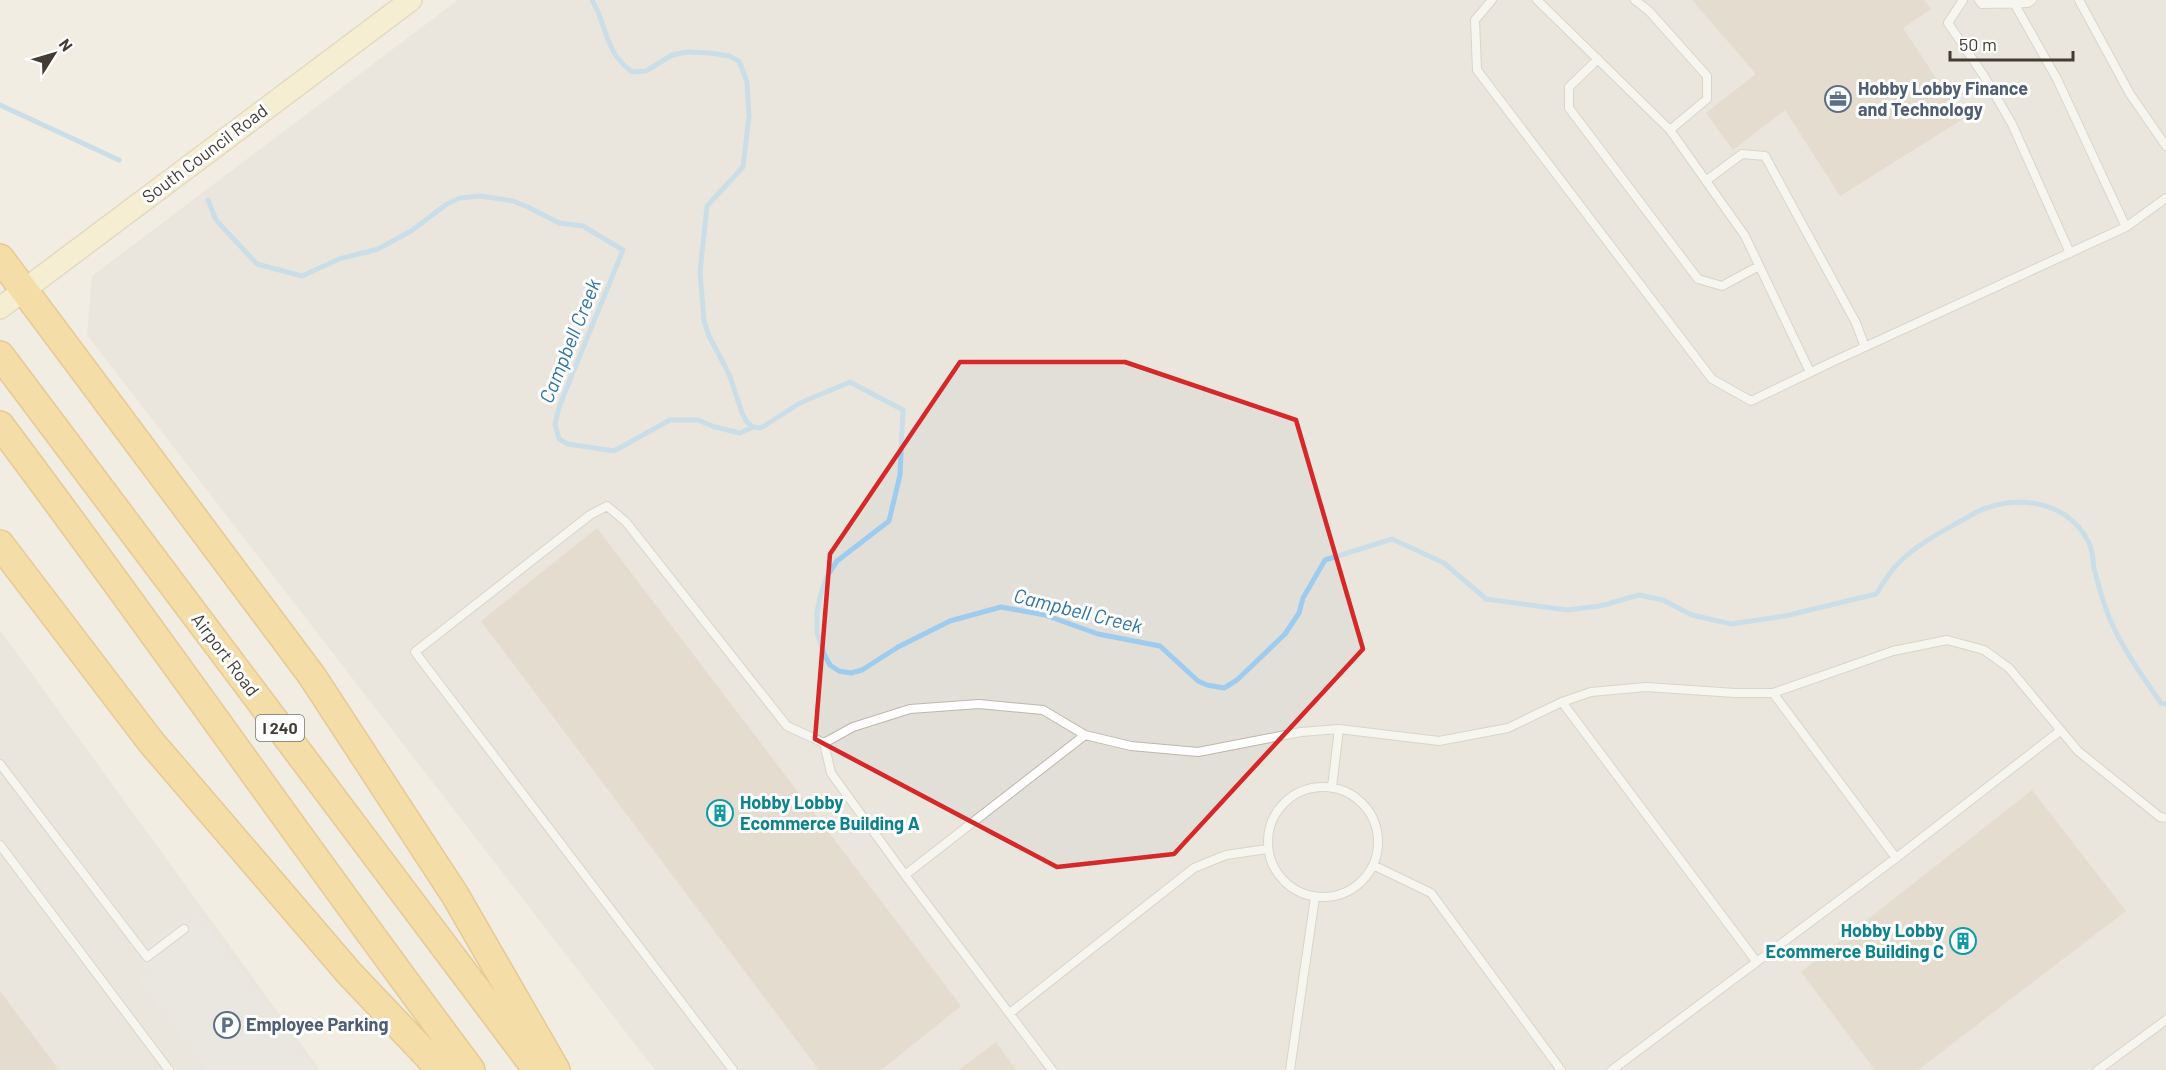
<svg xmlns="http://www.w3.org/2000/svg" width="2166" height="1070" font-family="Barlow,sans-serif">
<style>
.industrial{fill:#e2ded8}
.parking{fill:#e1dfdb}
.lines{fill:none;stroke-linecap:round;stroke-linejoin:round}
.stream{stroke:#9eccee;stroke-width:5}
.building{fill:#d2c8b8}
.lane-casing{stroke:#bfb7a8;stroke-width:10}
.secondary-casing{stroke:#d4c394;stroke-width:24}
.highway-casing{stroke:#d99e34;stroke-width:30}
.lane{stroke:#fff;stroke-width:8}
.secondary{stroke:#fdefc0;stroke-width:21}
.highway{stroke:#fbca63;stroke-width:27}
.marked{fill:none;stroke:#d62828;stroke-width:4.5;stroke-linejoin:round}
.labels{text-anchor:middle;stroke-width:6;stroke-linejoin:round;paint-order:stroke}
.shield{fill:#fff;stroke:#7b7670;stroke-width:1.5}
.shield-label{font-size:16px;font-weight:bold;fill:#423c33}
.service-label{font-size:18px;font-weight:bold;fill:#4e5e75;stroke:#fff;text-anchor:start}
.street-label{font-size:18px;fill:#423c33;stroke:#fff}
.culture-label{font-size:18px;font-weight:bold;fill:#0d838f;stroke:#fff;text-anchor:start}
.water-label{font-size:20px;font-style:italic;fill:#2f75ab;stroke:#fff}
</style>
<rect width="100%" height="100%" fill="#f1ede2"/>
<path class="industrial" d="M458,0H2166V1070H655L87,335L92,276Z
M0,630L320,1070H0Z"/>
<path class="parking" d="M195,909L316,1070H206L138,980L147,972L134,953Z"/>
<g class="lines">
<path class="stream" d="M592,0C608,27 603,50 632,72L646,71L672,55L687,52L710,53L729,56L739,61L747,82L749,116L743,167L707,206L700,272L704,321L709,336L729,374L742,413L747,422L753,427
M0,105L119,160
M208,200L216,220L257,264L302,276L339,259L378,249L411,231L447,204L460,198L481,196L513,201L528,207L559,223L583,226L623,250L559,407L555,424L559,439L568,444L614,451L670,420H698L715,427L740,433L753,427L761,428L800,403L850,382L903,410L900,475L889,521L837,561L827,576L820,597L817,612V633L824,654L830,665L839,671L851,673L862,670L898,647L950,621L1001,607L1045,615L1098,634L1160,646L1198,681L1207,685L1224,688L1237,680L1285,634L1299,613L1303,598L1325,560L1392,539L1444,563L1486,599L1567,610L1600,606L1639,595L1663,600L1692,615L1731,624L1785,616L1876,594C1882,586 1887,576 1894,568C1910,549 1936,535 1957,523C1967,518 1976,511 1986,508C2021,496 2062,502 2084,534C2093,548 2092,554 2094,568C2098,584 2103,602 2109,617C2122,648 2142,676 2161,703L2166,704"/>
</g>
<path class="building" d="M1692,0H1924L1931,9L1903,28L1963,119L1840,196L1785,110L1733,150L1706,113L1756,74Z
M597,528L961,1006L881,1070H819L481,621Z
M2032,790L2126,911L1918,1070H1875L1801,972Z
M0,991L59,1070H0Z
M996,1042L1016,1070H959Z"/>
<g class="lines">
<defs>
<path id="lane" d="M1492,0L1475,20L1477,70L1712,379L1751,401L1832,362L2126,227L2166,198
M1537,0L1670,130L1707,99V76L1649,11L1635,0
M1963,0L1948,23L1984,76L2012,124L2070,253
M1979,0L1982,4L2028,3L2032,0
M2079,0L2130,94L2166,146
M2014,3L2057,79L2126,227
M1598,59L1569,87V108L1698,279L1722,286L1759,266
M1670,130L1745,236L1810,372
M1707,180L1742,154L1765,156L1856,323L1865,347
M1773,693L1896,858
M1562,702L1756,961
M824,743L831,773L905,875L1052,1070
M0,764L147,957L184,929
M1268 842a55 55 0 1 1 110 0a55 55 0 1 1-110 0Z
M1332,787L1339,729
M0,845L169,1070
M1375,866L1431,893L1561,1070
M905,875L1085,735
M1010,1013L1194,868L1226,855L1267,849
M733,1070L415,652L590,515L607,506L626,522L787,726L824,743L853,727L910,709L979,704L1043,710L1085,735L1131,746L1198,752L1301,732L1339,729L1439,741L1508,728L1562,702L1591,692L1646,687L1735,693H1773L1893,651L1947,640L1984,650L2009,668L2078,751L2160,817L2166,818
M1290,1070L1315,897
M1612,1070L1896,858L2060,731
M2098,1070L2166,1020"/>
<path id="secondary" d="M0,308L411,0"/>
<path id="highway" d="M0,258L312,676L455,895L556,1070
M0,355L537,1070
M0,425C160,638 311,857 471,1070
M0,544L151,742L349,973L441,1070"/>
</defs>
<use href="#lane" class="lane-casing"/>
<use href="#secondary" class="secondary-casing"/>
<use href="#highway" class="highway-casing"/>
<use href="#lane" class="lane"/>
<use href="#secondary" class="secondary"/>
<use href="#highway" class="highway"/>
</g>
<path d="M0 0H2166V1070H0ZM960,362H1125L1296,420L1363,649L1174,854L1057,867L815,739L830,554Z" fill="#f1ede2" fill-opacity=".55" fill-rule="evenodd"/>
<path class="marked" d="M960,362H1125L1296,420L1363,649L1174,854L1057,867L815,739L830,554Z"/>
<defs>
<symbol id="office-ring" viewBox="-11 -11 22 22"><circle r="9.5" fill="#fff" stroke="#5c6f8a" stroke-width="1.5"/><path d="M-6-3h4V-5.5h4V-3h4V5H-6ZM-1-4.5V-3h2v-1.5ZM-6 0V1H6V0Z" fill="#5c6f8a"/></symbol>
<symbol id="building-ring" viewBox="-11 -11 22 22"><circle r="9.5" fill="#fff" stroke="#0f9aa8" stroke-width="1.5"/><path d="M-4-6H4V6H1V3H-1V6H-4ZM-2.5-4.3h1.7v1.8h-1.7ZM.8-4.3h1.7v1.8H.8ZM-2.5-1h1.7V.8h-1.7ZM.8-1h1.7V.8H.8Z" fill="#0f9aa8"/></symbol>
<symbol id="parking-ring" viewBox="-11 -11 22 22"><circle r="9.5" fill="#fff" stroke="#5c6f8a" stroke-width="1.5"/><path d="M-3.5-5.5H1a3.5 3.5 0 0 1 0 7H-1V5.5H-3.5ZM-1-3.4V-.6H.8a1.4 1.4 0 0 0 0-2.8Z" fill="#5c6f8a"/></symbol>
</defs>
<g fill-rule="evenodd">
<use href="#office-ring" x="1823" y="84" width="30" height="30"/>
<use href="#building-ring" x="705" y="798" width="30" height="30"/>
<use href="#building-ring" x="1948" y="926" width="30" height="30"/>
<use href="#parking-ring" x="212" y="1010" width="30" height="30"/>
</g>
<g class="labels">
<rect class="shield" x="256" y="715" width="48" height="26" rx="4.5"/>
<g class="shield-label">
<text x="280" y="734">I 240</text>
</g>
<g class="service-label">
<text x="1858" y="95">Hobby Lobby Finance<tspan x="1858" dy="21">and Technology</tspan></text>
<text x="246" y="1031">Employee Parking</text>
</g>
<g class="street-label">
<text transform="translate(205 154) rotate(-37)" y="6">South Council Road</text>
<text transform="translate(225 655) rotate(53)" y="6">Airport Road</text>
</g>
<g class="culture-label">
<text x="740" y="809">Hobby Lobby<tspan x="740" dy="21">Ecommerce Building A</tspan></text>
<text x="1944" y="937" text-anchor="end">Hobby Lobby<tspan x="1944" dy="21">Ecommerce Building C</tspan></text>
</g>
<g class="water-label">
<text transform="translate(570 341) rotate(-68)" y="7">Campbell Creek</text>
<text transform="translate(1078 611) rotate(14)" y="7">Campbell Creek</text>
</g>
</g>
<g transform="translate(54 54) rotate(53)" stroke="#ffffff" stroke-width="4.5" paint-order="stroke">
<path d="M0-4.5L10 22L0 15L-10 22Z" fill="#423c33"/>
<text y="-9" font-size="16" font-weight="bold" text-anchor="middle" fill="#423c33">N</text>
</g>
<path d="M1950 51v9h123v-9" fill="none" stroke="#423c33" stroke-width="3"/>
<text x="1959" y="51" font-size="18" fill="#423c33" stroke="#ffffff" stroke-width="4.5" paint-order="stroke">50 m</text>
</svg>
